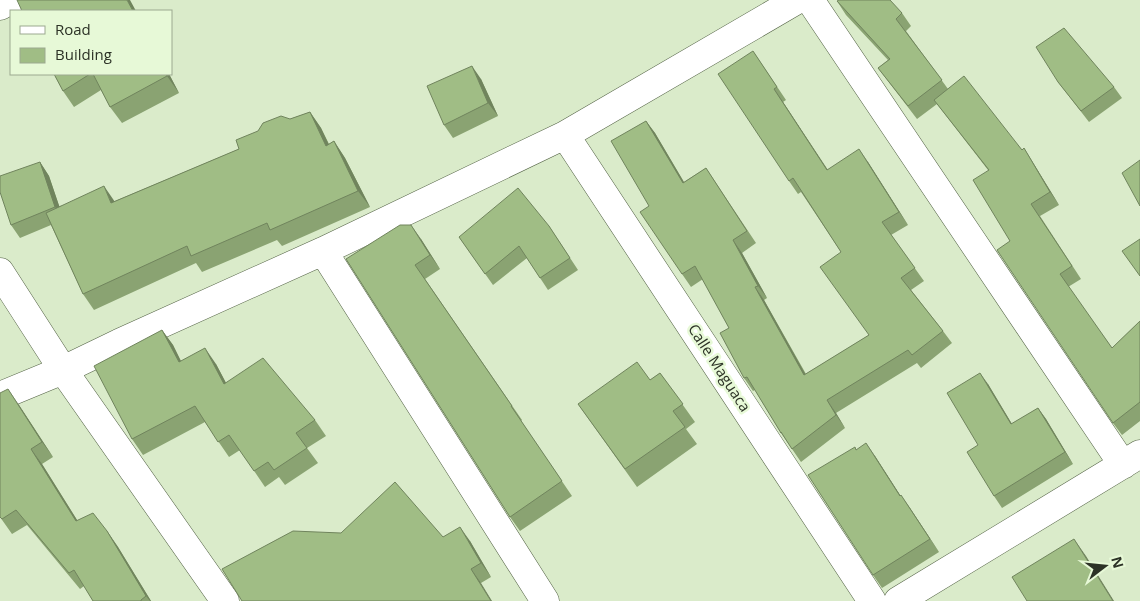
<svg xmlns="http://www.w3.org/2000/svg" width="1140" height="601" font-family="'Open Sans',sans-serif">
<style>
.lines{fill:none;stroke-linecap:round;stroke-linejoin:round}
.street-casing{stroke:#536245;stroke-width:29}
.street{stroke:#fff;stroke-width:28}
.wall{fill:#8aa372}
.shaded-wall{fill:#70845d}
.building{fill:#a0bd85;stroke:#70845d}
.labels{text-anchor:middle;stroke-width:5;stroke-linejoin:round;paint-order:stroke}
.street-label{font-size:15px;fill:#2c3226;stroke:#e7f9d7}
</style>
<rect width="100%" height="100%" fill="#daebca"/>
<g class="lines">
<defs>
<path id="street" d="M810,0L1123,465
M0,6L11,0
M565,135L872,601
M323,251L545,601
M0,272L63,370L225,601
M0,396L63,370L119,343L323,251L565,135L797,0
M898,601L1140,454"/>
</defs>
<use href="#street" class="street-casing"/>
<use href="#street" class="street"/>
</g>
<path class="wall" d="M837,1L902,13L911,26L906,31L948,89L1022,150L1024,148L1032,161L1059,205L1040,216L1081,279L1068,287L1112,348L1140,321V421L1122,435L1113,423L1010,241L988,170L937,104L917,119L878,68L888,60L846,15Z
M753,51L786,100L783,102L828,170L868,162L908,225L891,235L924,281L911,290L943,331L952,343L921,368L917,363L836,413L845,428L801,462L781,433L755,390L753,391L744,378L729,328L703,279L691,287L682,274L649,206L646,121L655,133L684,182L706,168L756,243L742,253L767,298L764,300L806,374L869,335L841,252L801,192L798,194L789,181Z
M54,74H169L179,93L122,123L110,107L101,90L74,107L63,91Z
M481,79L498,116L453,138L444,125Z
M1058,82L1114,87L1122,98L1089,122Z
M310,112L321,128L329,144L334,141L345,158L370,207L282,246L277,240L202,272L196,263L94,310L83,294L51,225L20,238L11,225L40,162L49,176L59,206L115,201L239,149L290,119Z
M549,226L578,270L548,290L527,258L493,285L459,237Z
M421,239L440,269L425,279L522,420L521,421L572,496L520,531L510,517L346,259Z
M162,330L173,345L181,361L216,364L226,383L315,420L326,436L307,448L318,463L285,485L279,477L265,487L240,450L229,457L205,422L143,455L132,439Z
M660,373L695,422L686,429L697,444L637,487L578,404L650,380Z
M988,384L1012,424L1038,408L1046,419L1073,464L1002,508L994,496L978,445Z
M19,405L53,457L42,464L77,520L107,531L118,547L151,601H93L84,586L80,589L27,525L12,534L0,517Z
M857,450L875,456L900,495L910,508L939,552L882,588L873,575Z
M341,533L470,541L491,577L481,583Z"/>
<path class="shaded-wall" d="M127,0H130L136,11H133Z
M472,66L481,79L498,116L488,103Z
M166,74H169L179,93L167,76Z
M774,89L783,102L836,183L827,170Z
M310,112L321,128L337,162L326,146Z
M646,121L655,133L692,196L683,183Z
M334,141L345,158L370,207L358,191Z
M1024,148L1032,161L1059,205L1050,192Z
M859,149L868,162L908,225L899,212Z
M40,162L49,176L64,220L55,207Z
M104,186L115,202L111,203Z
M411,225L421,239L440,269L430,255Z
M733,240L742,253L767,298L758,286Z
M755,287L764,300L813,388L804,375Z
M162,330L173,345L189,378L179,362Z
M205,348L216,364L235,400L224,384Z
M980,373L988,384L1019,436L1011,424Z
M8,389L19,405L53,457L42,442Z
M827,400L836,413L845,428L836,415Z
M1038,408L1046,419L1073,464L1065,452Z
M866,443L875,456L909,509L900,496Z
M31,449L42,464L87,536L76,521Z
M901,495L910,508L939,552L930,539Z
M460,527L470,541L491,577L481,563Z
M107,531L118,547L151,601H150L146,596Z
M1074,539L1086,556L1114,601H1113Z
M471,569L481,583L492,601H491Z"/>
<path class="building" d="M17,0H127L133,11H22Z
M839,0H890L902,13L896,19L942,80L908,106L878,68L890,59L837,1Z
M1064,28L1114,87L1081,111L1058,82L1036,47Z
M753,51L777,87L774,89L827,170L859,149L899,212L882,222L915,268L901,278L943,331L912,355L908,350L827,400L836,415L792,449L781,432V433L747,377L744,378L720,333L729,328L695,266L682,274L640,212L649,206L611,141L646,121L683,183L706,168L747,231L733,240L758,286L755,287L804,375L869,335L820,267L841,252L793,178L789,181L718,74Z
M472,66L488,103L444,125L427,86Z
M54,74H90L63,91Z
M93,74H166L167,76L110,107Z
M964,76L1022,150L1024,148L1050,192L1031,204L1072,266L1060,274L1112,348L1140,321V402L1113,423L997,250L1010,241L973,180L989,170L934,100Z
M310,112L326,146L334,141L358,191L270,230L267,223L191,256L187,246L83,294L46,213L104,186L111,203L239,149L236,140L258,131L263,123L281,116L290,119Z
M1140,160V206L1122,173Z
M40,162L55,207L11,225L0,192V176Z
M518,188L549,226L570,258L540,278L519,246L485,274L459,237Z
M400,225H411L430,255L415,265L512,406H511L562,481L510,517L346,259Z
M1140,239V276L1122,251Z
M162,330L179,362L205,348L224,384L263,358L315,420L296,433L307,448L274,470L268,462L254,471L229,435L218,442L195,406L132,439L94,366Z
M637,362L650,380L660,373L683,404L673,411L685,427L625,469L578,404Z
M980,373L1011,424L1038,408L1065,452L994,496L967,452L978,445L947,393Z
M8,389L42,442L31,449L76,521L93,513L107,531L146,596L141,600V601H93L74,570L69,573L16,510L2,519L0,517V393Z
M866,443L900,496L901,495L930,539L873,575L808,475L855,447L856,450Z
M395,482L443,537L460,527L481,563L471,569L491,601H242L222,569L293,531L341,533Z
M1074,539L1113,601H1027L1012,577Z"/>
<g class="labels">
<g class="street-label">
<text transform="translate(719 368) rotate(57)" y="5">Calle Maguaca</text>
</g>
</g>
<rect x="10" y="10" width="162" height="65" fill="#e7f9d7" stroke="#9ca990"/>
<rect x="20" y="26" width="25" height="8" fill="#ffffff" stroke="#9ca990"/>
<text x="55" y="35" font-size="15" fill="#2c3226">Road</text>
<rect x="20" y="48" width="25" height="15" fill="#a0bd85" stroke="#9ca990"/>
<text x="55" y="60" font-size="15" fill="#2c3226">Building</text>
<g transform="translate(1105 566) rotate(74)" stroke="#e7f9d7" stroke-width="4" paint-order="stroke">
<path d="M0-4L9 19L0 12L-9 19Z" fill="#2c3226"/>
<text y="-8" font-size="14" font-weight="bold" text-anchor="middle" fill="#2c3226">N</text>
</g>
</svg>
